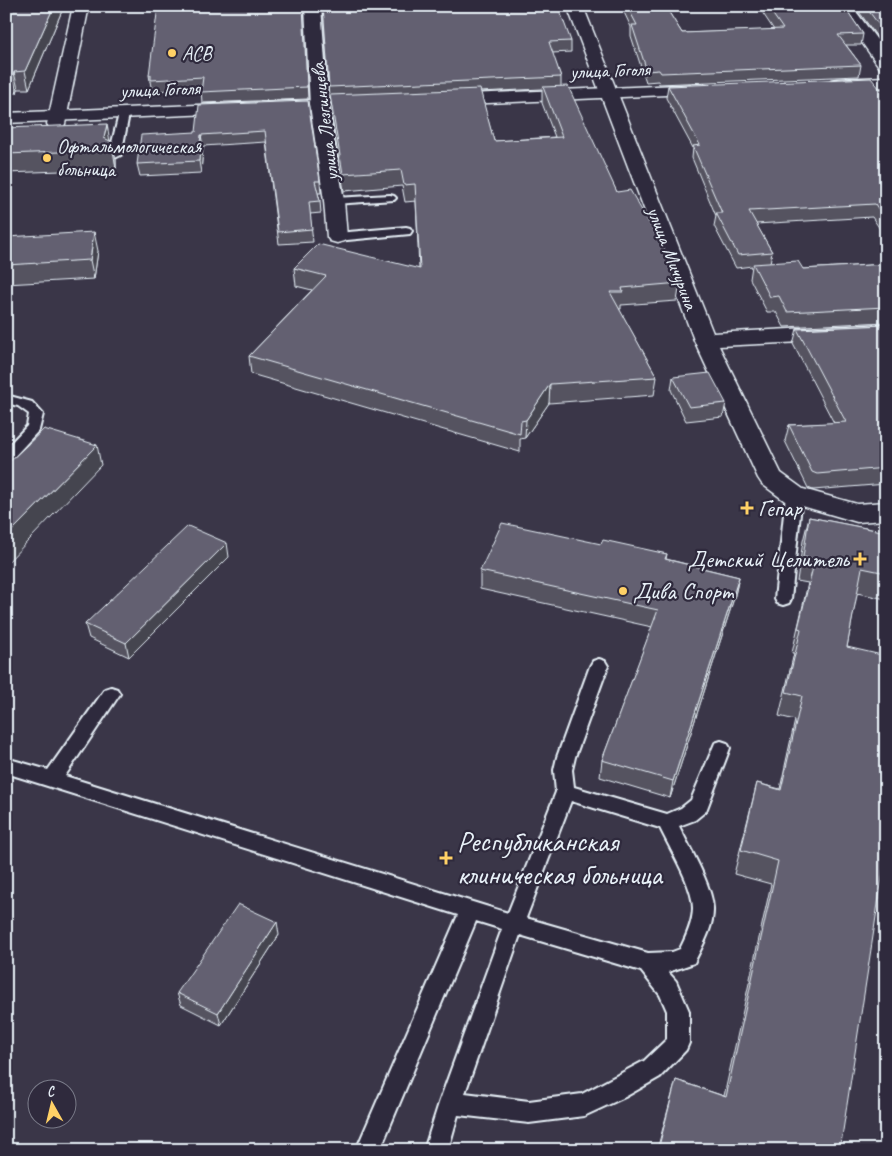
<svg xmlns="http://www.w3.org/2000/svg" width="892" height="1156" font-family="Caveat,sans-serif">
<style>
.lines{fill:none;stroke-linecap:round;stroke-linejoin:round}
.service-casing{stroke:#e8f1f8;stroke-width:4}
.minor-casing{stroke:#e8f1f8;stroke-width:3}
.tertiary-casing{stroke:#e8f1f8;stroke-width:3}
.service{fill:#2f2a3d;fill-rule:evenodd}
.minor{fill:#2f2a3d;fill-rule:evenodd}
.tertiary{fill:#2f2a3d;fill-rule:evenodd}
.wall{fill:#555361;stroke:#e8f1f8;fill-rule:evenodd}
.shaded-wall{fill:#45444f;stroke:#e8f1f8}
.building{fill:#636171;stroke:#e8f1f8}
.poi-dot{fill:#ffd166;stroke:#2f2a3d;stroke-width:2}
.labels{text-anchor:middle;stroke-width:4.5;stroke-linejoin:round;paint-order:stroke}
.far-poi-label{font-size:20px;fill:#e8f1f8;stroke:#2f2a3d;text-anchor:start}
.far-street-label{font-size:20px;fill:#e8f1f8;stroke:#2f2a3d}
.poi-label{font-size:24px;fill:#e8f1f8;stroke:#2f2a3d;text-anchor:start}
.near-poi-label{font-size:29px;fill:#e8f1f8;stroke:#2f2a3d;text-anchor:start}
</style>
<rect width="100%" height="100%" fill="#3a3648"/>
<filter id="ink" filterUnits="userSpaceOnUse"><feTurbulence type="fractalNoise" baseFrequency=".02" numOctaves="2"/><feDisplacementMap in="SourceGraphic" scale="10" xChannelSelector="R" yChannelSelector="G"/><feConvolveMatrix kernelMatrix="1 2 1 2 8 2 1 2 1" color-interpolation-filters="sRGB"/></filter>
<g filter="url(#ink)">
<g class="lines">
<defs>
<path id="service" d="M124,111L129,114L121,155L115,158L109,155L119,114Z
M390,195L394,196L396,198L394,200L334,204L328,201L334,198Z
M406,227L410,228L412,231L410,234L337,241L331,237L337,233Z
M6,395L32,402L43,414L39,430L11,460L6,462V448L27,426L29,414L18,406L6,403Z
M794,490L799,491L802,495L791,599L789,603L783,605L777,603L775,599L786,495L789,491Z
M599,659L605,661L608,666L575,757L572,770L574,787L667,814L681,808L691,800L715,743L721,741L727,743L730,748L706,811L695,820L679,826C689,847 712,885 713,908C714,927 702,946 694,963L668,972L676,981L689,1011V1043L686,1050L660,1077L625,1097L584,1116L529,1123L458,1115L448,1150H424L439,1103L502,929L476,921L380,1150H356L458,915L6,773V758L48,770L105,689L111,687L117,689L120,694L65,776L508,913L556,792L554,770L557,757L590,666L593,661ZM571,801L660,828C670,849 693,886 693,908C693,922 686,937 680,949L672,952L648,953L526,918ZM520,935L641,971L660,995L667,1011V1039L644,1061L582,1094L529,1101L465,1093Z"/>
<path id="minor" d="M73,6H89L65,124L62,128L56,129L50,128L47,124Z
M305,6H321L328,105L344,201L347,237L344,241L337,243L330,241L327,237L324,201L310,105Z
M567,6H583L713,333L886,324V338L719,346L781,473L803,489L857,504L886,502V520L857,522L785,501L762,484L758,478L694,340Z
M836,6H852L886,52V69L880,68Z"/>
<path id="tertiary" d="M886,77V87L837,89L831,88L828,84L831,80L837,79Z
M704,84L710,85L713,89L710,93L445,105L439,104L436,100L439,96L445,95Z
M367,98L373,99L376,103L373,107L6,123V113Z"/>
</defs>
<use href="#service" class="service-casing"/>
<use href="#minor" class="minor-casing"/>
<use href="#tertiary" class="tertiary-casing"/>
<use href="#service" class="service"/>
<use href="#minor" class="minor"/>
<use href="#tertiary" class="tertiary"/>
</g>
<path class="wall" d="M6,6H64L29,89H18L17,93L6,94Z
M303,6L308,99L202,103L201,89L153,91L152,87H151L149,75Z
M323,6L571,41V52L552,53L561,77V86L617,192L680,283L677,301L621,305V309H619L657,377L654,395L549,403L525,438L520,439V452L251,374L249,356L312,290L296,286L294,268L419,269L416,201L405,202L402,186L344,191L331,112L330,98H329ZM542,89V103L555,137L494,141L480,92Z
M621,6H665L682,33L774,30L758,6H844L863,34L861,45H846L861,65L859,76L659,84L658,81L646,82L631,36V27Z
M855,6H886V43L882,44Z
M668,86L886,89V229H880L872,217L756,224L772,252L770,263L803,269L886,264V322L784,327L776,312H767L750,279L752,266L736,268L714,226L716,216L692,158L693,148L666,98Z
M308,101L320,181L321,193H318L320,201L321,213L310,214L313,242L279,244L266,142L203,146L201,173L140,176L137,164L196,132Z
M6,128L110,140L116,160V169L6,173Z
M6,237L98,251L94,279L6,284Z
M886,325V484L813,490L808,488L785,441L789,425L834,423L793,344L797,329Z
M673,377L726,403L723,417L686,421L671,390Z
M809,517L886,532V599L857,593L847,647L840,1150H657L676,1080L724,1096L771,884L734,874L757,783L780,789L795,720L779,716L794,653H792L808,583L797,581L803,541Z
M601,544L667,554L666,559L739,577L735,595L670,798L600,777L602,760L652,627L480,589V571Z
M229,557L129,657L89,638L85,624Z
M279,935L221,1025L181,1005L177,993Z"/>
<path class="shaded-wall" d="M54,6H64L29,89L25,71Z
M14,72L18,89L17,93L13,76Z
M107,124L110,142L104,138Z
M201,135L203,146L201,173L199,161Z
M112,142L116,160V169L113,150Z
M94,232L98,251L94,279L90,260Z
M550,384L549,403L525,438L526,420Z
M97,445L101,465L6,564V537Z
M227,543L229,557L129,657L126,643Z
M739,577L735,595L670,798L673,781Z
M277,922L279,935L221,1025L218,1013Z"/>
<path class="building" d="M6,6H54L25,71L14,72L13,76H6Z
M158,6H303L307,87L201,92L203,77L151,80V75H149Z
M323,6H558L571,41L549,42L561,77L329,87Z
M627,6H665L682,33L783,29L767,6H844L863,34L838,35L861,65L661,73L659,70L647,71L632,25H637Z
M865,6H886V33H885Z
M871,78L880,89H886V216H883L875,204L749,211L772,252L738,255L716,213H722L693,146L700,145L668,86Z
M568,86L617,192L630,190L668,255L680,283L622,288L623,292H610L657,377L550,384L526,420L521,421L520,434L249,356L326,276L294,268L318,244L420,269L415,184L404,185L401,170L343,174L330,95L480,89L494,141L562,137L543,87Z
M308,101L320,181H315L320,201L309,202L312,229L278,232L265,131L201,135L199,161L137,164L141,135L196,132L199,105Z
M107,124L104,138L112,142L113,150L6,154V128Z
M94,232L90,260L6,265V237Z
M798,261L803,269L886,264V307L787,312L779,296L770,297L753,264Z
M886,325V468L817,474L812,472L789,425L846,422L797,329Z
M710,373L726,403L689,407L673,377Z
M44,429L97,445L6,537V465Z
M809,517L886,532V573L862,568L847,647L886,656V852L840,1150H658L676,1080L726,1097L778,861L741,850L757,783L781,790L802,696L786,692L801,629L798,628L815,559L803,557Z
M502,523L601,544L603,540L667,554L665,559L739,577L673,781L602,760L658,610L480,571Z
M188,526L227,543L126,643L85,624Z
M238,904L277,922L218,1013L177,993Z"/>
</g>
<g class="poi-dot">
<circle cx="172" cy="53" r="5"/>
<circle cx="47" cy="158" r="5"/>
<path d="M744.5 500.5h5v5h5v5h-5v5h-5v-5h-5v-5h5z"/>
<path d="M857.5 551.5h5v5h5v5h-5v5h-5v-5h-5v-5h5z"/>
<circle cx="623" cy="591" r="5"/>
<path d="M443.5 850.5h5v5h5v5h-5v5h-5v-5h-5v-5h5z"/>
</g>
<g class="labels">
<g class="far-poi-label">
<text x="182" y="60">АCB</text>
<text x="57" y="153">Офтальмологическая<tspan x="57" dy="23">больница</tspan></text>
</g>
<g class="far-street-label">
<text transform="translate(610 70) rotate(-2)" y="7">улица Гоголя</text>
<text transform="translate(160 89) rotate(-2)" y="7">улица Гоголя</text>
<text transform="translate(324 122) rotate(-97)" y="7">улица Лезгинцева</text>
<text transform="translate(673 258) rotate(69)" y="7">улица Мичурина</text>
</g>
<g class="poi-label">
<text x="758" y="516">Гепар</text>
<text x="849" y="567" text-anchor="end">Детский Целитель</text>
<text x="633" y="599">Дива Спорт</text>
</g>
<g class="near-poi-label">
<text x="457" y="851">Республиканская<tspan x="457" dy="33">клиническая больница</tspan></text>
</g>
</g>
<rect width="892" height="1156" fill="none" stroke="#2f2a3d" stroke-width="25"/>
<rect x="12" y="12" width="867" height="1131" fill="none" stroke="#e8f1f8" stroke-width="2" filter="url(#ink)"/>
<g transform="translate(52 1104) rotate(352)"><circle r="24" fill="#2f2a3d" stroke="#797a88"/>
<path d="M0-4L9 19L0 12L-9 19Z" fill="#ffd166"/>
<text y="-8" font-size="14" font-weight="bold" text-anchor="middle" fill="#e8f1f8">С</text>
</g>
</svg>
